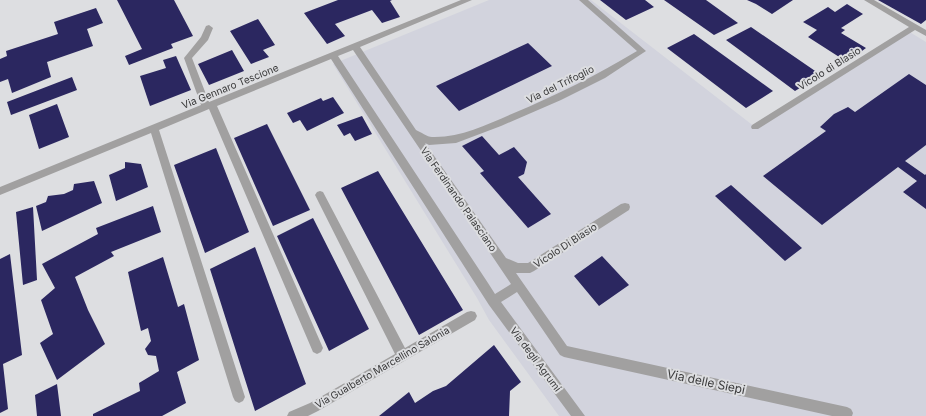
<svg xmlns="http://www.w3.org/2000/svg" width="926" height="416" font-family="Inter,sans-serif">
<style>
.built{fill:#d2d3dd}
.building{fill:#2b2760}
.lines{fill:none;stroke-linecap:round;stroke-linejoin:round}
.minor{fill:#a1a0a0;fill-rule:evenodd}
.labels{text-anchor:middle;stroke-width:4;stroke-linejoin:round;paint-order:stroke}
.street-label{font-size:10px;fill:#3a3a3b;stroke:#dddee1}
.near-street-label{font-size:12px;fill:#3a3a3b;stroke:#dddee1}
</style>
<rect width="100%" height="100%" fill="#dddee1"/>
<path class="built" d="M489,0H591L755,127L908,31L926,42V416H559L489,320L477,298L333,64Z"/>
<path class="building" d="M117,0H174L193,36L171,44L173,48L129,65L125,56L142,49Z
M338,0H392L390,1L400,17L382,23L372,10L335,24L345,36L327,44L304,13Z
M600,0H645L654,7L626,20Z
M664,0H706L738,23L714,35Z
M747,0H793L772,14L756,4Z
M878,0H926V20L921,24Z
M847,4L863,14L841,28L845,30L841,33L866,48L847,62L808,37L817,30L803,22L828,7L835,12Z
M96,8L103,23L87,29L93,46L47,62L51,77L12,93L8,79L0,82V59L7,56L6,51L58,34L54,22Z
M258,19L275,45L263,50L269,57L251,64L230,31Z
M751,27L821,75L795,91L726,40Z
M694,34L773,91L746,108L667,48Z
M528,43L552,66L459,111L436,86Z
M232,50L244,71L209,85L198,64Z
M176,56L191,90L150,106L140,76L166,68L163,60Z
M909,74L926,85V145L905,161L925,175L926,174V209L903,192L917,181L898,167L822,225L763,176L826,131L820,127L834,114L848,107L855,112Z
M72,77L77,90L11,115L7,102Z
M333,97L344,113L307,131L300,120L293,123L287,113L321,98L323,101Z
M57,104L69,137L39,149L29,115Z
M362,116L372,134L355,141L350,133L344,136L337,125Z
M267,124L310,210L273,226L234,138Z
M482,136L499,155L514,147L527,162L524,174L518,177L551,214L528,228L480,173L484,171L462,146Z
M216,148L249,232L205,253L174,165Z
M125,162L141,164L148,187L116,201L109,175L125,168Z
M378,171L463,310L419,335L341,188Z
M94,181L102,203L42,231L36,206L46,202L48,196L64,194L73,190L74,184Z
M731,185L802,248L785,261L715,196Z
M153,206L161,232L111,252L114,256L75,277L88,310L105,344L57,380L40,343L53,334L41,300L55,288L42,264L98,234L96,228Z
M33,207L37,280L23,285L16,212Z
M313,218L369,329L329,351L277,236Z
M255,247L306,384L255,411L210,269Z
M10,254L22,355L3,364L8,409L0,413V259Z
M602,256L629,285L599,306L574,276Z
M163,257L178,307L184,304L199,360L177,372L186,403L162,416H93V414L140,391L139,383L159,371L156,356L148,355L145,349L151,341L148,328L141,331L128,272Z
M494,345L521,382L510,391L509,416H379L409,392L415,403L433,391L446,386Z
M57,384L61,416H37L35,395Z"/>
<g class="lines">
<path class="minor" d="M461,0H472L360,47L416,130C421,132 427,137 432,137C461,138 488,124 514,113C557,95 597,75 637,51L579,0H588L646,51L605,78L561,100L501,126L456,143L429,145L425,143L506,258L518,263H528L621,204L625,203L629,204L630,207L629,210L534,271L530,273H516L567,346L847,407L851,409L853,413L852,416H832L564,357L560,355L517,292L501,302L585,416H571L489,305L331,59L217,106L323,348L321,352L317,354L313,352L209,109L159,130L245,397L243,401L239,403L235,401L233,397L151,133L0,195V187L201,105L184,58L201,37L206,26L209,25L213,28L208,40L192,58L209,102ZM353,50L511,284L495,294L488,283L338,56Z
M864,0H874L926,30V36L915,30L758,129H752L751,127L752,125L909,27Z
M320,191L323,192L405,348L467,312L471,311L475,312L477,316L475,320L318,411L308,416H287L289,412L310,403L395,354L315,195L317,192Z"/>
</g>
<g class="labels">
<g class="street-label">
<text transform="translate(829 68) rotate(-32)" y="4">Vicolo di Blasio</text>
<text transform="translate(560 84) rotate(-26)" y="4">Via del Trifoglio</text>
<text transform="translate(230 86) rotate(-22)" y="4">Via Gennaro Tescione</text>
<text transform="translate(459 199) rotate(55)" y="4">Via Ferdinando Palasciano</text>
<text transform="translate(565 245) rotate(-33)" y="4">Vicolo Di Blasio</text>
<text transform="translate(536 359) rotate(53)" y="4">Via degli Agrumi</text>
<text transform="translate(382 367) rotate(-30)" y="4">Via Gualberto Marcellino Salonia</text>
</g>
<g class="near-street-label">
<text transform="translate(706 382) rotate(12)" y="4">Via delle Siepi</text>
</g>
</g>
</svg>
